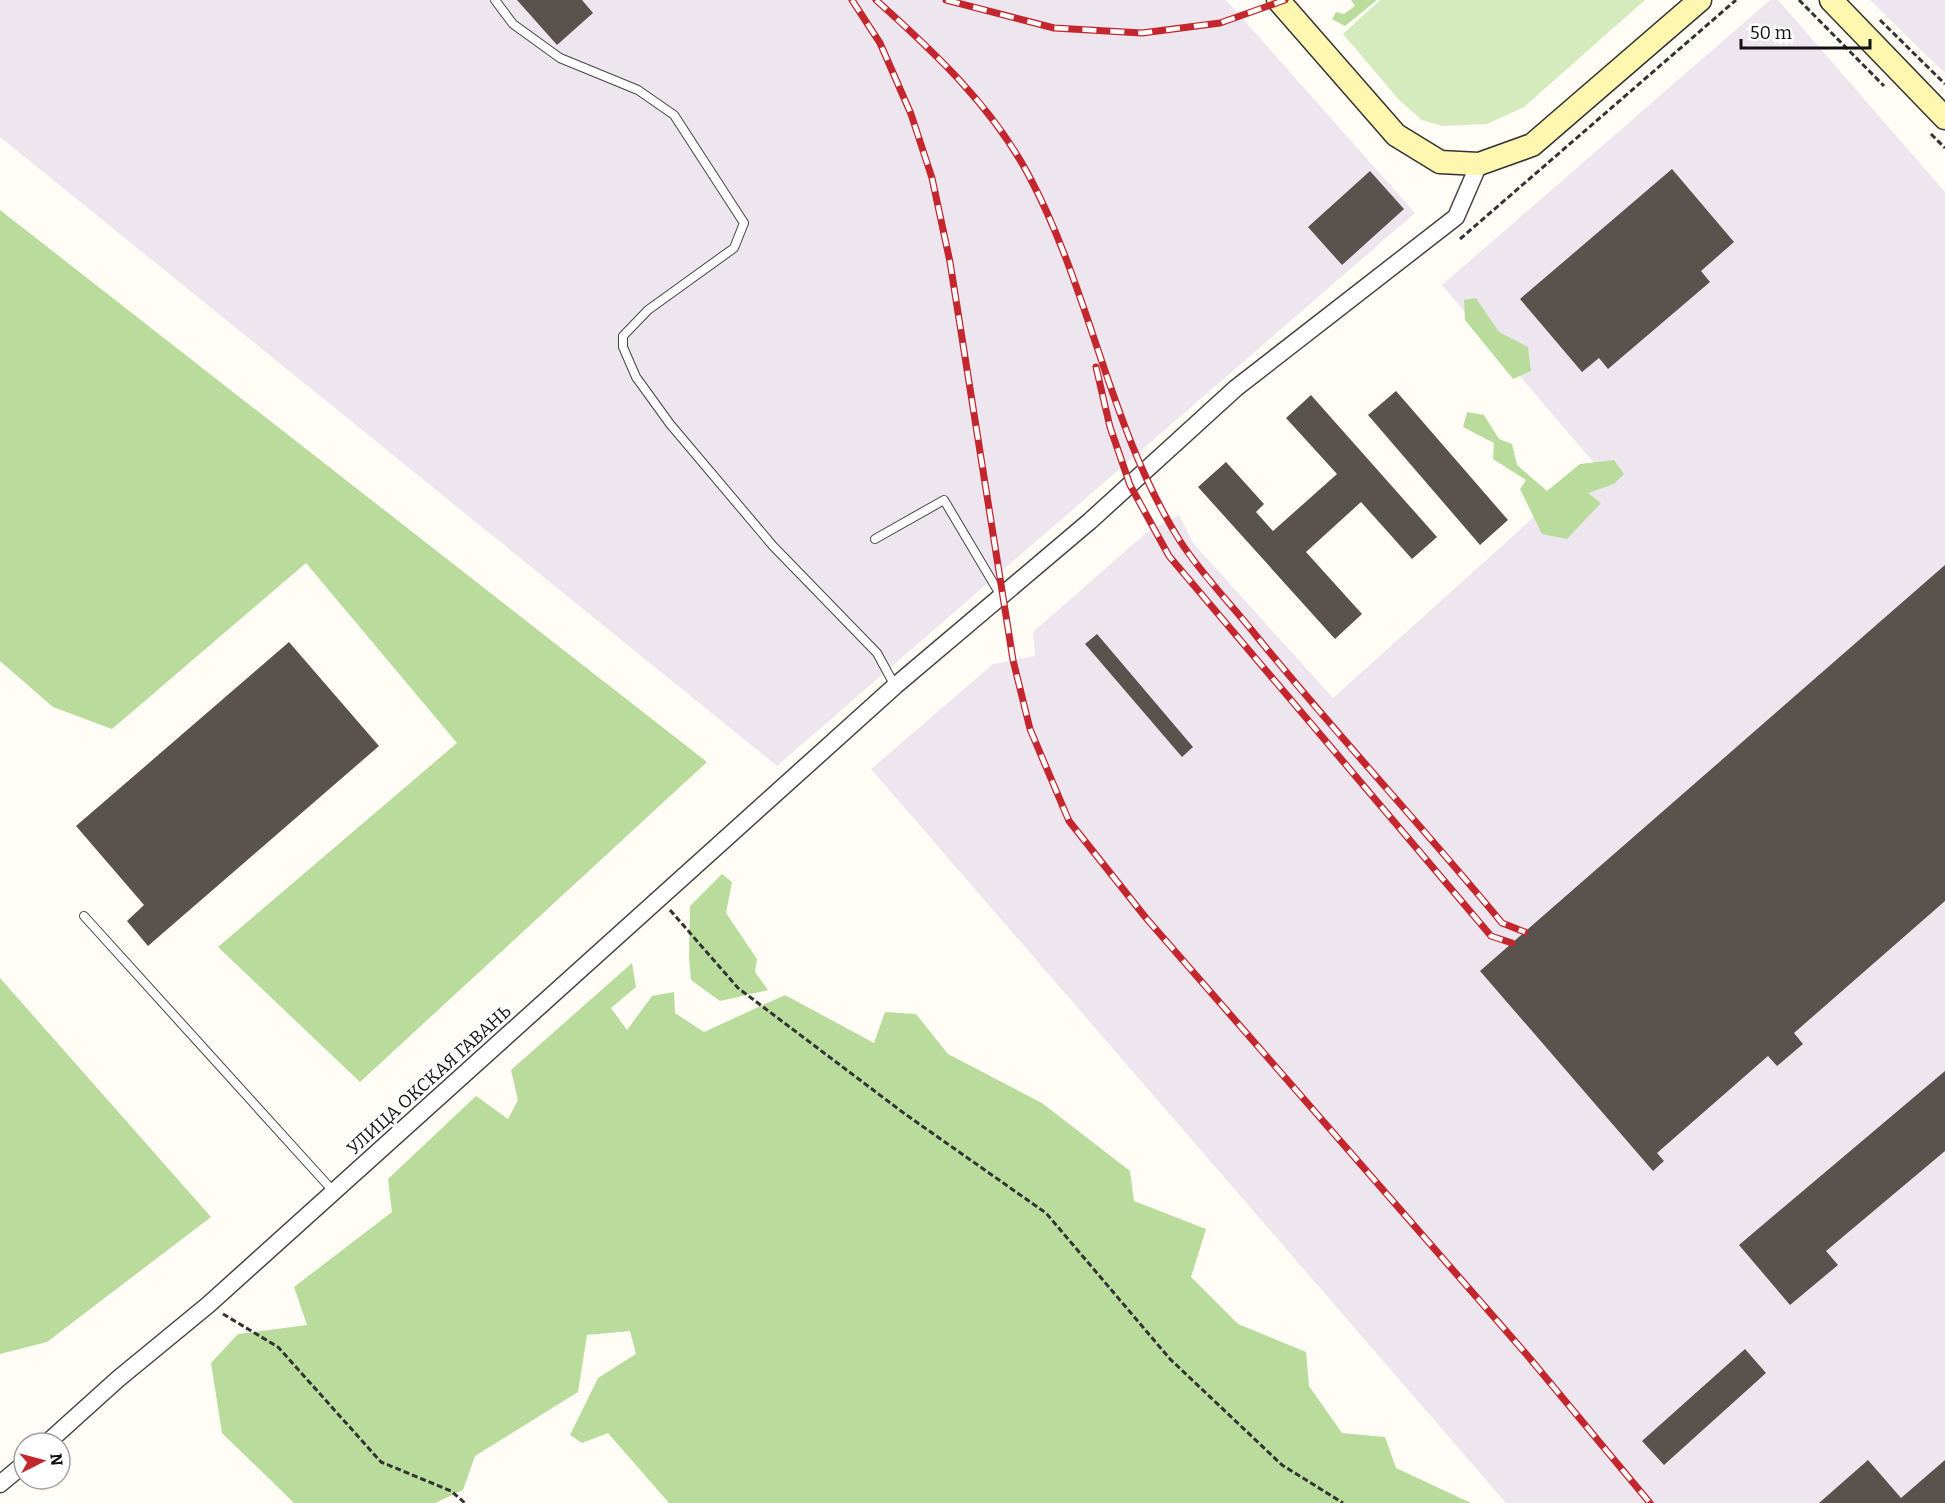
<svg xmlns="http://www.w3.org/2000/svg" width="1945" height="1503" font-family="Bitter,serif">
<style>
.industrial{fill:#eee6ef}
.green{fill:#d5ebbd}
.forest{fill:#b9dc9c}
.building{fill:#5a524d}
.lines{fill:none;stroke-linecap:round;stroke-linejoin:round}
.lane-casing{stroke:#444;stroke-width:10}
.street-casing{stroke:#444;stroke-width:19}
.secondary-casing{stroke:#333;stroke-width:25}
.path{stroke:#333;stroke-width:3;stroke-dasharray:6 3;stroke-linecap:butt}
.lane{stroke:#fff;stroke-width:8}
.street{stroke:#fff;stroke-width:16}
.secondary{stroke:#fff6b0;stroke-width:22}
.rail-casing{stroke:#c4262e;stroke-width:7}
.rail{stroke:#fff;stroke-width:4.5;stroke-dasharray:14;stroke-linecap:butt}
.labels{text-anchor:middle;stroke-width:6;stroke-linejoin:round;paint-order:stroke}
.street-label{font-size:18px;fill:#111;stroke:#fff}
</style>
<rect width="100%" height="100%" fill="#fffdf5"/>
<path class="industrial" d="M0,0H1226L1415,213L777,766L0,137Z
M1770,0H1778L1945,192V1503H1506L871,769L993,664L1035,656L1033,632L1146,533L1179,515L1193,543L1333,698L1594,463L1442,285Z
M1870,0H1945V73L1931,60Z"/>
<path class="green" d="M1380,0H1645L1524,107L1487,124L1442,126L1422,120L1400,101L1343,34Z"/>
<path class="forest" d="M1351,0H1377L1345,26L1332,19L1336,12L1344,14L1355,6Z
M0,210L707,762L360,1082L218,947L457,743L306,563L112,729L53,707L0,661Z
M1476,298L1499,332L1528,347L1531,371L1513,379L1465,320L1464,300Z
M1467,412L1484,415L1499,439L1512,444L1517,465L1547,491L1580,464L1614,460L1624,474L1614,484L1588,493L1601,503L1567,539L1542,534L1520,489L1526,480L1493,459L1494,443L1463,427Z
M722,874L732,882L726,913L757,959L755,972L768,990L720,1001L691,980L689,958L690,906Z
M632,963L636,987L611,1008L627,1030L652,996L674,992L675,1013L704,1032L785,995L874,1043L885,1012L916,1014L948,1054L1042,1103L1130,1171L1134,1201L1206,1229L1191,1277L1238,1324L1306,1352L1309,1386L1342,1433L1385,1437L1396,1468L1471,1503H669L608,1433L582,1443L570,1435L598,1378L636,1354L630,1331L587,1335L578,1392L475,1456L463,1490L435,1503H294L222,1433L211,1363L238,1334L307,1325L294,1287L392,1212L388,1179L476,1096L508,1119L518,1100L511,1070Z
M0,978L211,1217L47,1342L0,1354Z"/>
<path class="building" d="M517,0H582L593,13L557,45Z
M1672,169L1734,242L1701,271L1710,282L1608,369L1599,358L1582,372L1520,299Z
M1370,171L1404,209L1342,265L1308,227Z
M1396,391L1508,520L1480,545L1368,415Z
M1311,395L1437,537L1412,559L1361,502L1306,552L1362,614L1335,639L1198,487L1226,462L1264,504L1256,512L1273,531L1337,474L1286,418Z
M1945,565V901L1794,1033L1803,1044L1777,1066L1768,1056L1657,1153L1664,1161L1653,1171L1480,971Z
M1097,634L1193,747L1182,757L1085,644Z
M289,642L379,746L148,946L127,921L144,905L76,826Z
M1945,1071V1151L1826,1251L1838,1265L1790,1305L1739,1245Z
M1745,1349L1766,1373L1664,1465L1642,1441Z
M1868,1460L1901,1498L1945,1460V1503H1819Z"/>
<g class="lines">
<defs>
<path id="lane" d="M495,0L513,24L560,58L638,90L674,115L744,223L734,248L648,310L623,336V347L636,377L670,424L773,546L877,653L895,686
M875,539L944,500L1001,596
M84,916L334,1192"/>
<path id="street" d="M47,1443L118,1379L208,1305L895,686L1090,521L1236,388L1456,217L1479,164
M0,1484L24,1464"/>
<path id="secondary" d="M1278,0L1396,135L1440,162L1479,164L1532,145L1700,0
M1831,0L1945,118"/>
</defs>
<use href="#lane" class="lane-casing"/>
<use href="#street" class="street-casing"/>
<use href="#secondary" class="secondary-casing"/>
<path class="path" d="M1799,0L1884,86
M1880,20L1945,84
M1931,134L1945,148
M1460,239L1736,0
M670,910L738,988L905,1114L1046,1213L1170,1359L1282,1465L1343,1503
M223,1314L278,1347L381,1462L451,1491L465,1503"/>
<use href="#lane" class="lane"/>
<use href="#street" class="street"/>
<use href="#secondary" class="secondary"/>
<defs>
<path id="rail" d="M852,0L880,43L911,114L932,178L950,262L1013,660L1030,729L1069,821L1146,918L1527,1355L1650,1503
M876,0C934,52 991,105 1028,174C1091,291 1109,428 1180,541C1202,575 1233,606 1258,638C1337,735 1422,826 1502,923L1525,932
M946,0L1054,28L1142,33L1220,23L1285,0
M1096,367L1110,427L1130,485L1169,556L1491,936L1512,943"/>
</defs>
<use href="#rail" class="rail-casing"/>
<use href="#rail" class="rail"/>
</g>
<g class="labels">
<g class="street-label">
<text transform="translate(429 1080) rotate(-42)" y="6">УЛИЦА ОКСКАЯ ГАВАНЬ</text>
</g>
</g>
<g transform="translate(42 1461) rotate(84)"><circle r="28" fill="#ffffff" stroke="#a0a0a0" stroke-width="1.5"/>
<path d="M0-4.5L10 22L0 15L-10 22Z" fill="#c4262e"/>
<text y="-9" font-size="16" font-weight="bold" text-anchor="middle" fill="#111111">N</text>
</g>
<path d="M1741 39v9h129v-9" fill="none" stroke="#111111" stroke-width="3"/>
<text x="1750" y="39" font-size="18" fill="#111111" stroke="#ffffff" stroke-width="4.5" paint-order="stroke">50 m</text>
</svg>
